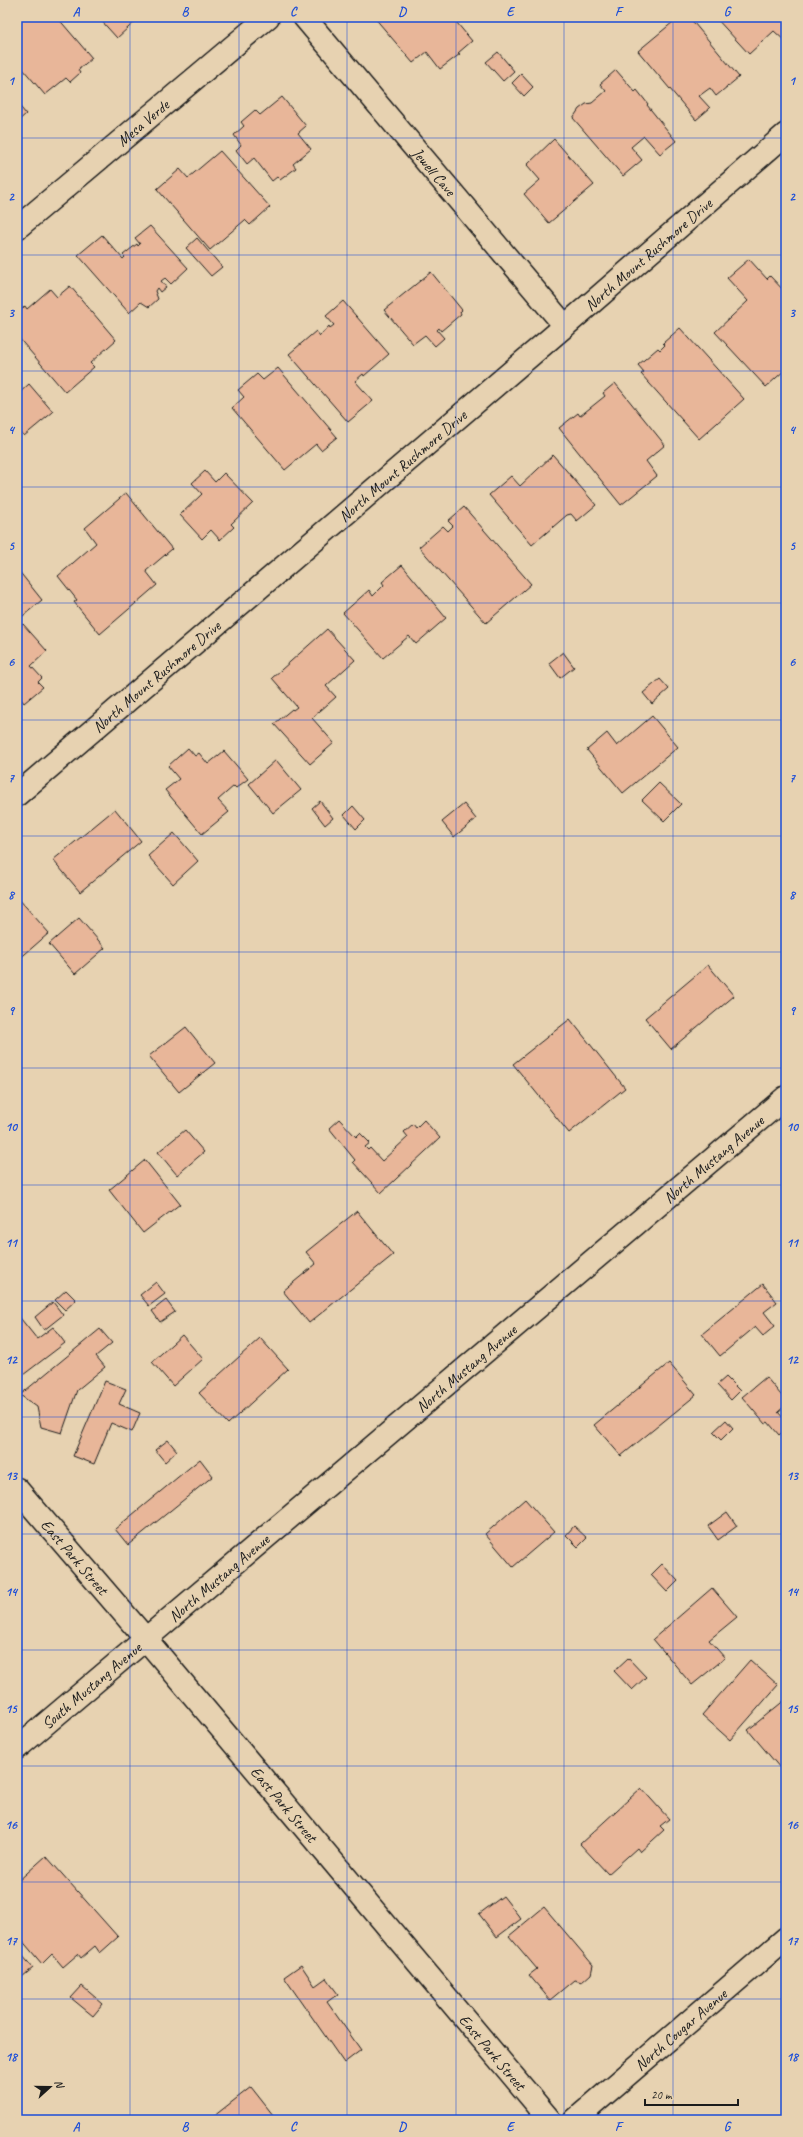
<svg xmlns="http://www.w3.org/2000/svg" width="803" height="2137" font-family="Caveat,sans-serif">
<style>
.building{fill:#e8b699;stroke:#1c1c1c}
.lines{fill:none;stroke-linecap:round;stroke-linejoin:round}
.minor-casing{stroke:#1c1c1c;stroke-width:25}
.tertiary-casing{stroke:#1c1c1c;stroke-width:25}
.minor{stroke:#e7d2b1;stroke-width:22}
.tertiary{stroke:#e7d2b1;stroke-width:22}
.grid{fill:none;stroke:#1d4ed8;stroke-width:1;stroke-opacity:0.55}
.labels{text-anchor:middle;stroke-width:3;stroke-linejoin:round;paint-order:stroke}
.street-label{font-size:16px;fill:#1c1c1c;stroke:#e7d2b1}
.neatline{fill:none;stroke:#1d4ed8;stroke-width:1.5}
.grid-label{font-size:13px;text-anchor:middle;font-weight:bold;fill:#1d4ed8}
</style>
<rect width="100%" height="100%" fill="#e7d2b1"/>
<filter id="ink" filterUnits="userSpaceOnUse"><feTurbulence type="fractalNoise" baseFrequency=".025" numOctaves="2"/><feDisplacementMap in="SourceGraphic" scale="8" xChannelSelector="R" yChannelSelector="G"/><feConvolveMatrix kernelMatrix="1 2 1 2 8 2 1 2 1" color-interpolation-filters="sRGB"/></filter>
<g filter="url(#ink)">
<path class="building" d="M17,17H57L92,58L78,70L80,73L70,82L66,78L45,95L17,62Z
M98,17H140L117,38Z
M374,17H452L472,41L458,53L460,54L440,69L427,52L413,63Z
M679,17H689L739,77L716,96L710,88L699,96L710,108L696,120L638,51Z
M715,17H786V42L774,31L749,54Z
M498,52L514,71L503,81L486,62Z
M616,70L635,92L637,90L648,104L647,105L676,141L660,154L644,136L631,147L642,160L623,176L573,118L579,109L586,104L592,103L606,91L600,84Z
M521,74L533,87L524,96L512,83Z
M282,97L306,126L298,133L311,149L293,164L296,168L280,180L277,177L272,181L254,158L247,164L236,150L241,145L234,135L244,126L241,122L255,110L260,115Z
M17,103L26,114L17,122Z
M554,139L594,185L549,223L524,194L540,180L527,165Z
M220,151L270,207L250,225L245,220L210,250L157,189L180,169L188,178Z
M150,226L188,268L171,284L165,278L161,281L166,287L160,292L157,288L155,291L158,299L149,307L141,302L129,313L78,255L102,235L123,259L125,257L123,255L137,244L138,246L140,244L135,238Z
M197,238L222,267L211,276L186,248Z
M749,259L767,279L770,276L786,293V369L766,387L715,332L748,301L727,278Z
M431,272L462,310L460,312L461,314L441,331L439,328L437,330L444,338L435,346L425,335L413,344L384,310Z
M70,286L116,340L90,363L94,367L65,392L17,336V313L25,306L27,309L50,289L57,297Z
M343,301L389,354L364,376L363,374L355,381L373,401L348,422L289,354L316,331L320,336L329,326L330,328L334,325L326,316Z
M680,328L744,399L699,439L641,374L644,372L638,365L658,348L660,350L665,345L663,343Z
M278,368L337,437L321,450L316,444L285,470L232,408L244,397L238,390L257,374L263,380Z
M615,383L665,445L646,461L657,476L621,505L559,428L578,413L580,416L605,396L603,393Z
M29,384L53,412L24,436L17,428V395Z
M553,455L596,505L577,521L571,514L567,515L532,545L489,495L511,476L520,486Z
M205,471L215,482L224,473L253,503L231,524L234,527L220,540L211,530L202,539L180,515L202,494L192,483Z
M126,493L172,549L146,571L157,585L100,634L74,602L77,600L58,576L96,543L85,528Z
M464,507L531,584L486,623L419,547L443,526L448,531L453,526L448,521Z
M402,565L446,618L416,644L409,636L383,658L343,613L369,590L373,596L384,585L382,582Z
M18,570L42,600L17,621V571Z
M23,624L47,651L31,666L42,678L38,682L43,687L24,703L17,694V629Z
M327,629L355,660L326,686L336,697L312,718L334,743L310,764L274,724L292,709L293,710L297,707L272,678Z
M563,652L574,667L560,678L549,663Z
M660,679L669,689L652,704L643,693Z
M652,716L678,747L623,793L587,750L607,733L617,746Z
M188,748L195,756L199,753L208,764L224,751L248,779L236,788L234,786L218,800L229,812L202,834L165,790L179,779L168,766Z
M276,760L301,790L273,813L249,784Z
M659,783L681,804L664,821L642,800Z
M320,801L333,818L325,825L312,808Z
M464,804L476,819L454,837L442,822Z
M353,806L365,820L356,829L344,815Z
M115,809L141,841L80,892L53,860Z
M174,833L198,861L173,884L148,856Z
M18,898L49,933L17,961V899Z
M79,918L105,948L75,974L49,944Z
M708,965L734,996L671,1049L645,1018Z
M570,1019L625,1088L569,1133L513,1064Z
M186,1027L215,1063L179,1092L149,1056Z
M339,1119L356,1137L360,1133L370,1143L365,1147L368,1150L370,1148L382,1161L408,1137L404,1132L413,1124L416,1128L424,1120L440,1138L381,1193L353,1162L355,1160L329,1128Z
M185,1130L204,1152L177,1175L158,1152Z
M145,1160L180,1204L143,1233L109,1190Z
M357,1211L393,1255L309,1323L283,1291L316,1264L306,1252Z
M156,1282L165,1294L149,1306L140,1295Z
M763,1284L777,1302L764,1312L775,1326L763,1336L755,1327L720,1356L702,1334Z
M66,1290L76,1300L65,1310L55,1300Z
M166,1300L175,1312L160,1322L152,1311Z
M53,1302L63,1315L44,1330L35,1317Z
M17,1314L37,1339L53,1327L65,1343L23,1375L17,1367Z
M100,1329L112,1343L96,1356L105,1367L77,1390L62,1433L41,1427L37,1407L20,1395Z
M182,1335L203,1359L173,1386L152,1362Z
M260,1338L288,1369L228,1424L199,1393Z
M669,1363L696,1395L621,1456L594,1425Z
M726,1377L740,1391L731,1400L717,1385Z
M766,1377L786,1401V1405L778,1412L786,1421V1429L779,1435L768,1422L765,1424L742,1397Z
M105,1381L126,1389L119,1404L140,1413L132,1432L111,1423L94,1464L73,1456Z
M726,1420L733,1428L721,1440L713,1432Z
M168,1440L177,1451L165,1462L155,1450Z
M200,1459L213,1476L128,1545L115,1529Z
M525,1499L554,1532L513,1567L485,1534Z
M727,1512L737,1526L718,1540L708,1526Z
M574,1526L587,1538L578,1547L566,1535Z
M662,1564L678,1581L667,1592L651,1575Z
M712,1588L737,1617L709,1640L725,1658L692,1685L653,1639Z
M628,1658L646,1677L632,1690L614,1671Z
M750,1660L778,1685L730,1740L702,1715Z
M786,1699V1775L748,1730Z
M641,1788L669,1819L660,1826L664,1830L640,1852L637,1848L608,1874L580,1844Z
M46,1856L118,1937L100,1953L95,1946L81,1958L78,1954L63,1967L52,1954L42,1964L20,1938L17,1939V1882Z
M503,1896L521,1919L497,1937L479,1914Z
M544,1907L593,1965L591,1974L582,1982L574,1980L550,2000L529,1975L537,1969L509,1936Z
M17,1949L33,1968L17,1981Z
M301,1965L315,1986L326,1978L338,1994L327,2002L361,2050L344,2063L284,1977Z
M82,1986L103,2004L93,2016L71,1998Z
M251,2087L277,2120H209Z"/>
<g class="lines">
<defs>
<g id="minor">
<path id="s1" d="M304,17L565,326"/>
<path id="s2" d="M17,228L268,17"/>
<path id="s3" d="M17,795L565,326L786,134"/>
<path id="s4" d="M17,1748L786,1097"/>
<path id="s5" d="M575,2120L786,1938"/>
</g>
<g id="tertiary">
<path id="s6" d="M17,1489L145,1638L550,2120"/>
</g>
</defs>
<use href="#minor" class="minor-casing"/>
<use href="#tertiary" class="tertiary-casing"/>
<use href="#minor" class="minor"/>
<use href="#tertiary" class="tertiary"/>
</g>
</g>
<path class="grid" d="M130,17V2120M239,17V2120M347,17V2120M456,17V2120M564,17V2120M673,17V2120M17,138H786M17,255H786M17,371H786M17,487H786M17,603H786M17,720H786M17,836H786M17,952H786M17,1068H786M17,1185H786M17,1301H786M17,1417H786M17,1534H786M17,1650H786M17,1766H786M17,1882H786M17,1999H786"/>
<g class="labels">
<g class="street-label">
<text dy="6" stroke="none"><textPath href="#s2" startOffset="164">Mesa Verde</textPath></text>
<text dy="6" stroke="none"><textPath href="#s1" startOffset="202">Jewell Cave</textPath></text>
<text dy="6" stroke="none"><textPath href="#s3" startOffset="831">North Mount Rushmore Drive</textPath></text>
<text dy="6" stroke="none"><textPath href="#s3" startOffset="507">North Mount Rushmore Drive</textPath></text>
<text dy="6" stroke="none"><textPath href="#s3" startOffset="183">North Mount Rushmore Drive</textPath></text>
<text dy="6" stroke="none"><textPath href="#s4" startOffset="912">North Mustang Avenue</textPath></text>
<text dy="6" stroke="none"><textPath href="#s4" startOffset="588">North Mustang Avenue</textPath></text>
<text dy="6" stroke="none"><textPath href="#s6" startOffset="89">East Park Street</textPath></text>
<text dy="6" stroke="none"><textPath href="#s4" startOffset="264">North Mustang Avenue</textPath></text>
<text dy="6" stroke="none"><textPath href="#s4" startOffset="97">South Mustang Avenue</textPath></text>
<text dy="6" stroke="none"><textPath href="#s6" startOffset="413">East Park Street</textPath></text>
<text dy="6" stroke="none"><textPath href="#s5" startOffset="139">North Cougar Avenue</textPath></text>
<text dy="6" stroke="none"><textPath href="#s6" startOffset="737">East Park Street</textPath></text>
</g>
</g>
<rect width="803" height="2137" fill="none" stroke="#e7d2b1" stroke-width="44"/>
<g transform="translate(50 2087) rotate(69)" stroke="#e7d2b1" stroke-width="3" paint-order="stroke">
<path d="M0-3L7 15L0 10L-7 15Z" fill="#1c1c1c"/>
<text y="-6" font-size="11" font-weight="bold" text-anchor="middle" fill="#1c1c1c">N</text>
</g>
<path d="M645 2099v6h93v-6" fill="none" stroke="#1c1c1c" stroke-width="2"/>
<text x="651" y="2099" font-size="12" fill="#1c1c1c" stroke="#e7d2b1" stroke-width="3" paint-order="stroke">20 m</text>
<rect x="22" y="22" width="759" height="2093" class="neatline"/>
<g class="grid-label">
<text x="76" y="16">A</text>
<text x="185" y="16">B</text>
<text x="293" y="16">C</text>
<text x="402" y="16">D</text>
<text x="510" y="16">E</text>
<text x="618" y="16">F</text>
<text x="727" y="16">G</text>
<text x="11" y="85">1</text>
<text x="792" y="85">1</text>
<text x="11" y="201">2</text>
<text x="792" y="201">2</text>
<text x="11" y="317">3</text>
<text x="792" y="317">3</text>
<text x="11" y="434">4</text>
<text x="792" y="434">4</text>
<text x="11" y="550">5</text>
<text x="792" y="550">5</text>
<text x="11" y="666">6</text>
<text x="792" y="666">6</text>
<text x="11" y="782">7</text>
<text x="792" y="782">7</text>
<text x="11" y="899">8</text>
<text x="792" y="899">8</text>
<text x="11" y="1015">9</text>
<text x="792" y="1015">9</text>
<text x="11" y="1131">10</text>
<text x="792" y="1131">10</text>
<text x="11" y="1247">11</text>
<text x="792" y="1247">11</text>
<text x="11" y="1364">12</text>
<text x="792" y="1364">12</text>
<text x="11" y="1480">13</text>
<text x="792" y="1480">13</text>
<text x="11" y="1596">14</text>
<text x="792" y="1596">14</text>
<text x="11" y="1713">15</text>
<text x="792" y="1713">15</text>
<text x="11" y="1829">16</text>
<text x="792" y="1829">16</text>
<text x="11" y="1945">17</text>
<text x="792" y="1945">17</text>
<text x="11" y="2061">18</text>
<text x="792" y="2061">18</text>
<text x="76" y="2131">A</text>
<text x="185" y="2131">B</text>
<text x="293" y="2131">C</text>
<text x="402" y="2131">D</text>
<text x="510" y="2131">E</text>
<text x="618" y="2131">F</text>
<text x="727" y="2131">G</text>
</g>
</svg>
